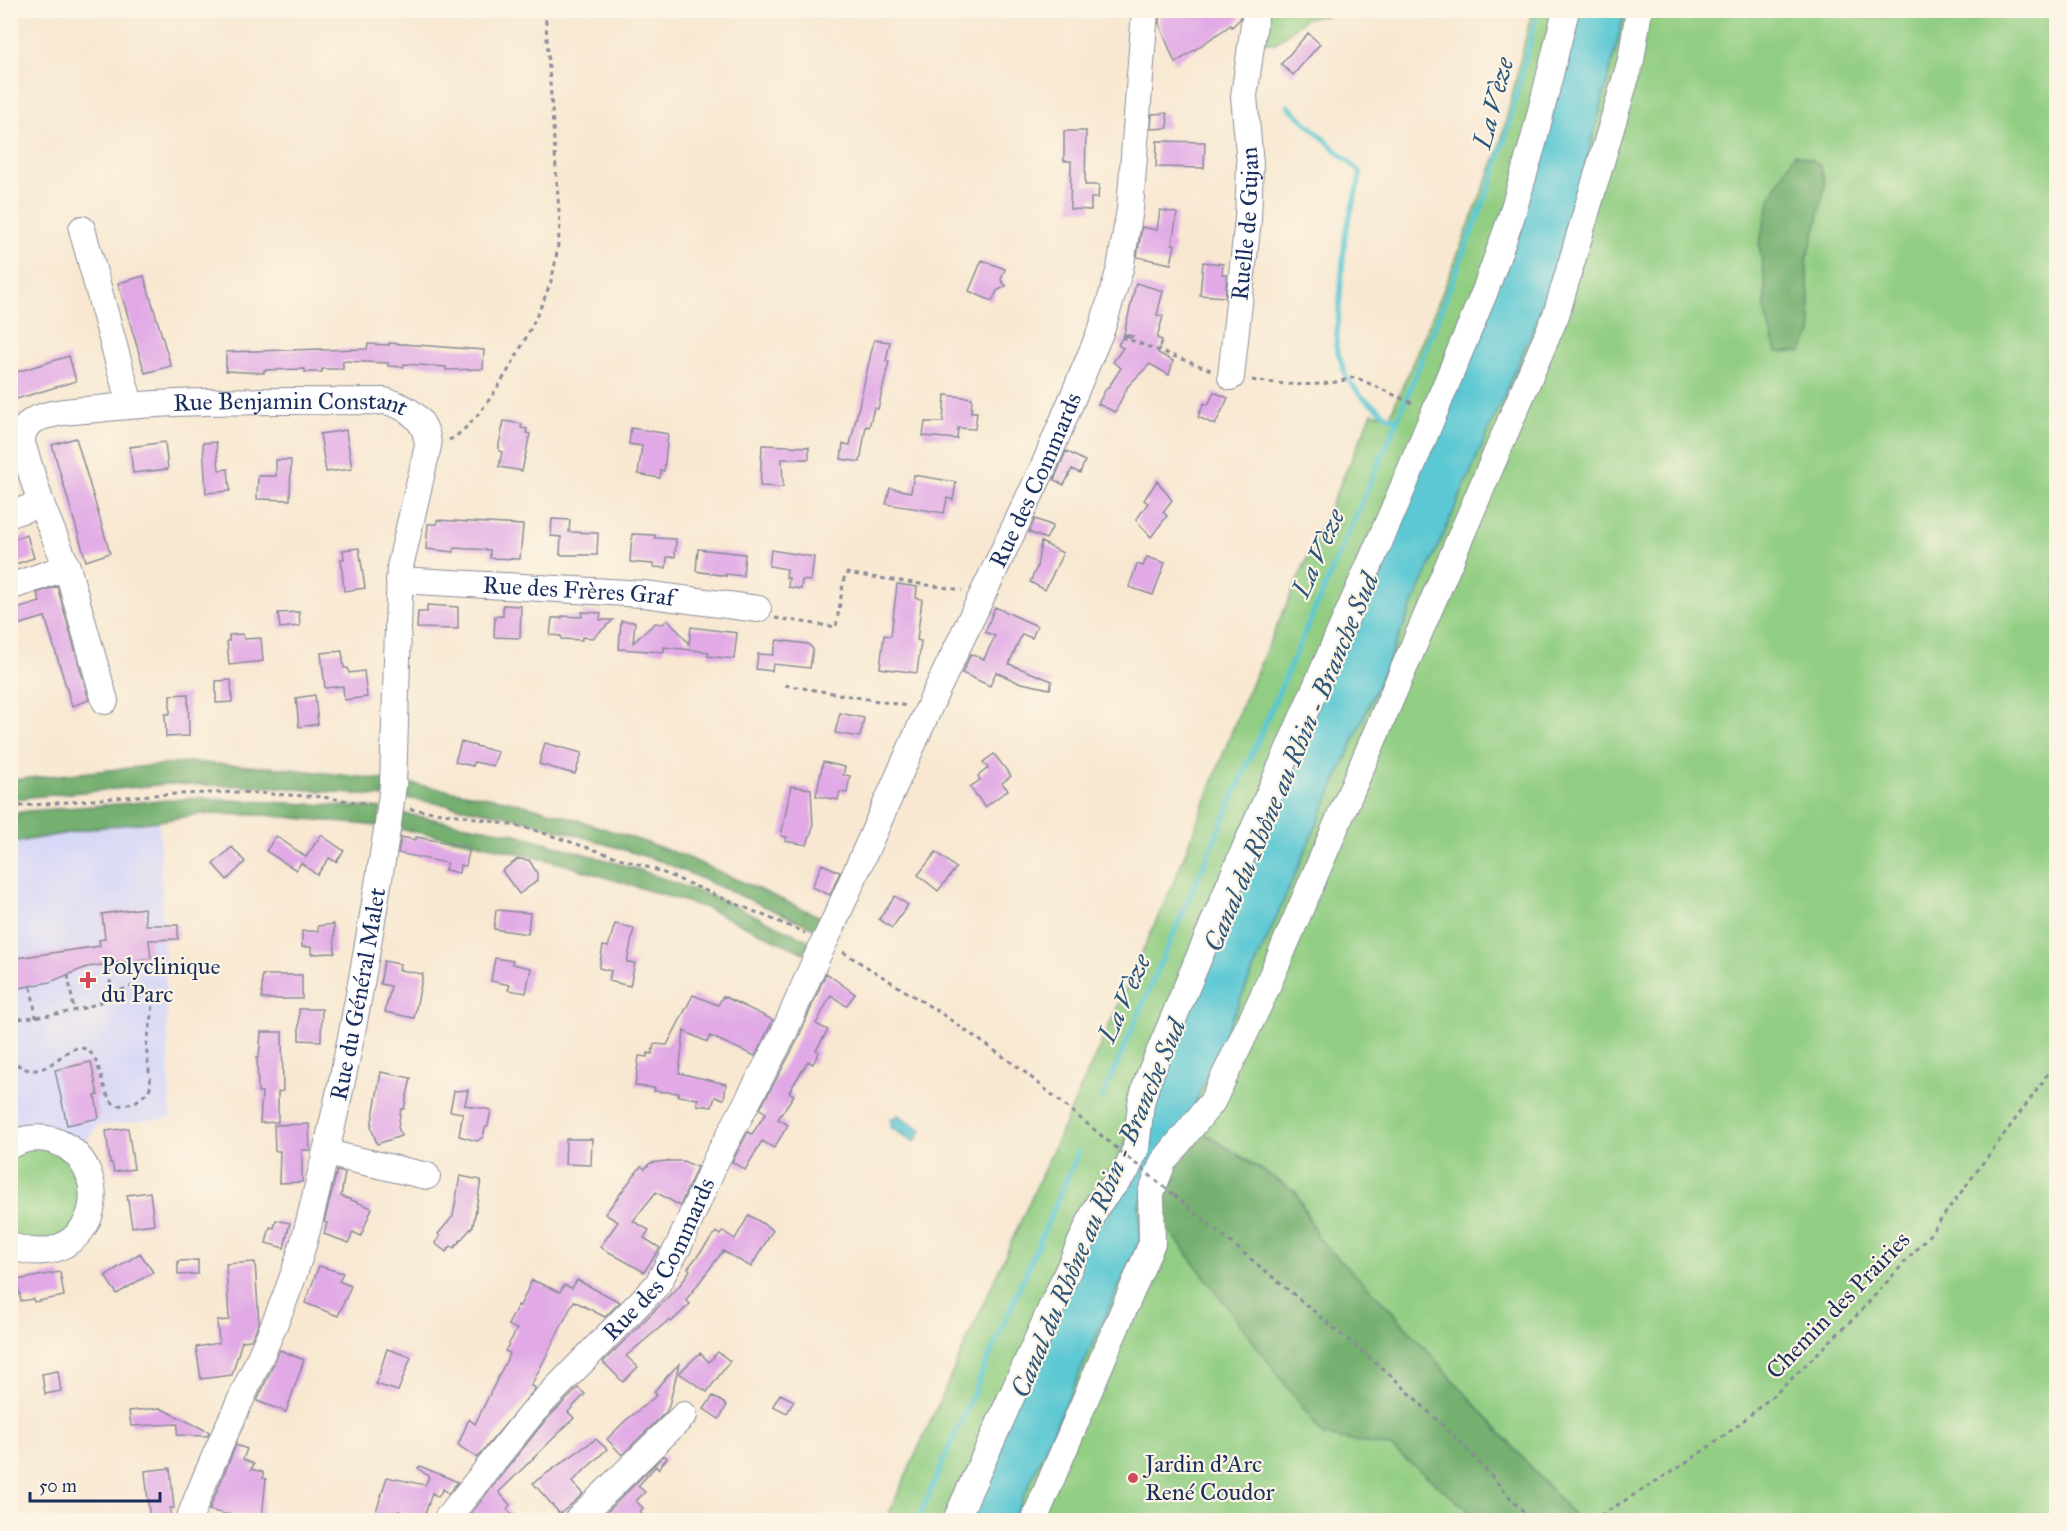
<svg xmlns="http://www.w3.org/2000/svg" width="2067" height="1531" font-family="'IM FELL Great Primer',serif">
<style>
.built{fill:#d7d7f8}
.green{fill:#91cd82;stroke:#567e70;stroke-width:1.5;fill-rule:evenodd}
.forest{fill:#74b070;stroke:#487067;stroke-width:1.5}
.water{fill:#5cc8d3;stroke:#3c7c98;stroke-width:1.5}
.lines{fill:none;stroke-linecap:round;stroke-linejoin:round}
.stream{stroke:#5cc8d3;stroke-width:5}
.building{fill:#e1a9e6}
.minor-casing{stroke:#8a8c98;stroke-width:28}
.path{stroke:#8a8c98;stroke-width:3;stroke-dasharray:4.5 4.5;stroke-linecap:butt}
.minor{stroke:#fff;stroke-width:26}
.minor-bridge-casing{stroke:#8a8c98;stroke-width:28;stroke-linecap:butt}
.path-bridge{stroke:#8a8c98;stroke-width:3;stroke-dasharray:4.5 4.5;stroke-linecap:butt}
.minor-bridge{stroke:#fff;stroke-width:26}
.poi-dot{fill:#d1495b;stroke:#fcf5e5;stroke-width:2}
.labels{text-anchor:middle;stroke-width:4.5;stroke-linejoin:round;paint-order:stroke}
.street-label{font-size:24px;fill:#1b2f5e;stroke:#fcf5e5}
.poi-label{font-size:24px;fill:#1b2f5e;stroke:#fcf5e5;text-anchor:start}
.water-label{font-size:26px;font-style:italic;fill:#2b557b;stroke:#fcf5e5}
</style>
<rect width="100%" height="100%" fill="#fcf5e5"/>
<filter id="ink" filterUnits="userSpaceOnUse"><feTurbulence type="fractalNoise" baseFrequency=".0167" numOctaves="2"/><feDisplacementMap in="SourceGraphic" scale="12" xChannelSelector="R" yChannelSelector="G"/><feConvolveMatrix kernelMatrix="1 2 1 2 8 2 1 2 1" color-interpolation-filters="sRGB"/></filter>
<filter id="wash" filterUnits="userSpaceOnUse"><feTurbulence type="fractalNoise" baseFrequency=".008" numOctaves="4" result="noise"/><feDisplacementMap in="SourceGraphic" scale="24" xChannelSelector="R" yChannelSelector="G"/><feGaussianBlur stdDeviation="1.35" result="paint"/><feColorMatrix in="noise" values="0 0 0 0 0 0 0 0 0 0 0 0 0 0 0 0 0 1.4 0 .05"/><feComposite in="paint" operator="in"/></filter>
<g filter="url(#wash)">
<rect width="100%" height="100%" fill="#f8e8d1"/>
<path class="built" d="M159,821L171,1118L97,1126L80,1150L11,1139V843L102,827Z"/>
<path class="green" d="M1265,11H1331L1327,16L1306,18L1276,43L1263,42Z
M1532,11H1578L1506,261L962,1520H886L1176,877L1244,700L1372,413L1390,416L1444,289L1499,149Z
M1625,11H2056V1520H1578L1391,1310L1319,1239L1296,1192L1187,1122L1560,267ZM1825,186L1816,228L1806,260L1812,333L1765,313V281L1759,244Z
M28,1139L89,1172L73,1240L11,1245L10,1145Z
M1171,1231L1324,1436L1391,1447L1480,1520H1013L1140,1240Z"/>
<path class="forest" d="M1795,154L1812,160L1821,166L1825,186L1816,228L1806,260L1812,333L1801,352H1776L1765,313V281L1759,244L1772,193Z
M188,762L281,768L385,780L384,797L278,787L168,784L30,797L11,800V780Z
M401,782L505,800L556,813L627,836L682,855L825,919L821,931L663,862L577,835L509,816L400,797Z
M194,798L381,808L378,826L265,815L201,814L159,821L102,827L11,843V814L28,811Z
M394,812L516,834L640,870L726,902L812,942L804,953L706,908L559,863L467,841L392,828Z
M1187,1122L1296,1192L1319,1239L1391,1310L1578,1520H1480L1391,1447L1324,1436L1171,1232L1140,1240L1139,1203Z"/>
<path class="water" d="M1578,11H1625L1560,267L1187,1122L1139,1203L1140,1240L1013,1520H962L1148,1096L1506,261Z
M898,1115L922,1130L914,1142L890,1127L892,1124L890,1119L896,1117Z"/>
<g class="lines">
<path class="stream" d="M1288,106L1361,173L1345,235L1336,346L1346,377L1361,396L1389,417L1398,419
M1102,1098L1398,419L1492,181L1508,129L1538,10
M918,1520L1079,1151"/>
</g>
<g id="blocks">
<path class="building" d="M1160,10H1241L1240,19L1232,27L1231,25L1175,63L1159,23Z
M1308,33L1320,44L1293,75L1281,64Z
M1167,113L1168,128L1151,129L1152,114Z
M1064,131H1086L1085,185H1099L1098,198H1091V210L1070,209L1071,161H1064Z
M1157,141L1205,142L1204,168L1156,167Z
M1160,210L1177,213L1172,244H1175L1171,264L1137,257L1142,227L1157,230Z
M982,260L1005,269L1001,280L1006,286L997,291L992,301L969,291Z
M1203,262L1223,264L1222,274L1227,275L1225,297L1200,295Z
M144,276L171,366L145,373L118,283Z
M1136,283L1163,291L1157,315L1163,316L1157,338L1162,340L1158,353L1173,361L1169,375L1150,364L1128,386L1115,412L1098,404L1107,387L1108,388L1121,368L1113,362L1123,348L1118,345L1124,335L1131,338L1133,336L1124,334Z
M874,340L890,342L886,361H889L878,409L874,408L869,427L866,426L860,462L841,459L843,444L850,445Z
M389,343L484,350L483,369L446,370V367L404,364V367L388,366V363L343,361V369H322V372H305V369L264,370V373L226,371V352L321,349V350L367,349L368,344L389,345Z
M69,356L76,381L10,401V374Z
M1214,392L1228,398L1215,425L1198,417L1204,403L1208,405Z
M945,395L972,398L971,412H977L975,429L958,428L957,439L923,436L925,422H943Z
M504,421L522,424L521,428L527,429L526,433L530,434L522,471L499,467L502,452L499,451V444Z
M631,428L668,434L664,471L661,470L660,478L638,474L642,446L629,444Z
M346,430L352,469L326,472L320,434Z
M76,438L110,553L86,561L52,445Z
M165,442L168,469L133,473L130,447Z
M216,442L219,470L228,469L230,491L206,493L203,443Z
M762,445L809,447V459H782L783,487L760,486Z
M1066,451L1085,461L1080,473L1072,469L1064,485L1054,480Z
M276,460H291L290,500L257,499L258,476H276Z
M914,475L956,482L953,500L947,498L944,513L886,504L890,488L911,492Z
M1157,481L1172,500L1163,512L1167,516L1151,537L1136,520L1148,503L1144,500Z
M552,519L570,520L569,532L598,533L597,555H560L561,537L551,536Z
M1035,519L1053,526L1046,539L1029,532Z
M437,520L523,525L520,559L490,558V550L454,548V552L426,549L428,524H437Z
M632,534L655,535V538L676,539L675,557H667L666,568L653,567V564L630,562Z
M27,535L34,558L10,566V540Z
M1041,542L1063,553L1045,590L1030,582L1037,567Z
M359,548L365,588L344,591L341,559H344L343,550Z
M698,549L745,554L743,576L726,574V576L696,571Z
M771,550L814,557L811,581L802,580L801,589L788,587L789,578H786L787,569L769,566Z
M1147,557L1165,563L1153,595L1129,587L1137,564L1143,566Z
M897,584L917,587L916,598L922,599L917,640L921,641L917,673L880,668L884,635L891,636Z
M57,586L89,700L72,706L45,617L10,627V611L40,602L37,593Z
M427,605L458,607V629L417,628L418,612H427Z
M503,605L521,606L520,638L494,637L495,616H503Z
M995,607L1037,626L1032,638L1022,634L1009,664L1052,681L1050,689L1017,682L996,672L990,686L962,673L971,654L984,659L995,636L985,632Z
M299,612L300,626L280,628L278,613Z
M582,612L601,613L600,620H613L593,638L582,637V640L561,639V636L550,635L552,618H562V616L582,617Z
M668,619L689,644L691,627L737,633L734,659L708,656L709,652L664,647V652L619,649L621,621L635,622L633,643L655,623L663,624Z
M243,634L244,639L261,638L263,661L229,665L227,641H229V635Z
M777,640L808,644L813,649L810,668L773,664L772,671L756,669L758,654L773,655Z
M342,651L344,668H348L349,673L364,671L367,697L344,700L343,686L325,688L321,653Z
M231,680L232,702L216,703V681Z
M188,694L189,736L166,737L165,714H170V695Z
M315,695L318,724L299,727L296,698Z
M840,713L864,718L860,737L835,733Z
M461,742L498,752L493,766L474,762L473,766L455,762Z
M545,743L582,753L575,774L539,764Z
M994,754L1011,776L1002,783L1008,790L985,807L970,787L980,780L978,776L988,768L983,762Z
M823,762L845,767L843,775L850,776L847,793L840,792L838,800L816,796Z
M791,786L811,789L813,827L807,845L785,841L787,837L781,836Z
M321,835L344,851L336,862L329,858L317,875L301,863L296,870L266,851L276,836L306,857Z
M401,837L416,840V837L470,847L466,866L460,865L459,873L445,870L447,863L398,853Z
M232,847L245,862L227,880L213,864Z
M936,852L956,868L938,891L918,875Z
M518,859L529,860L537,873V881L519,894L502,871Z
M822,864L840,872L830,895L812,887Z
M895,896L908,905L892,928L879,919Z
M144,908L146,925H178V939L149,940L151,958L87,967L50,982L10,990V959L100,946L99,940L105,939L102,914Z
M496,910L530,913L528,934L494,929Z
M334,924L335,953L311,954V947H302V931H318V926Z
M615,924L634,928L627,962L635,963L630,986L609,981L611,971L599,968L603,946L608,947Z
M495,958L513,961L512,964L531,968L526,993L508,990L510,985L491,981Z
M384,961L400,964L399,970L423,974L414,1018L385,1012L391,986L380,984Z
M826,973L855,994L846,1006L831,995L816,1024L828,1030L816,1050L819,1052L813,1064L808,1061L789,1092L794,1095L778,1119L788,1125L774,1148L762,1141L745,1170L732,1162L748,1132L752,1134L766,1113L760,1109L796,1043Z
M262,975H302V999H262Z
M693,995L718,1005L723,996L773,1020L755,1056L710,1036L707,1042L684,1031L679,1073L726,1084L724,1099L715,1097L712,1107L697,1105L698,1099L678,1096L679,1093L654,1091L655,1088L635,1086L639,1056L647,1057L648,1053L652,1054L654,1044L667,1045Z
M299,1009H322L321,1041L299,1040Z
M261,1032H282L283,1091L278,1092V1122L260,1123L262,1092H258L257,1057H259Z
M91,1062L98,1095L95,1096L99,1118L67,1125L55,1070Z
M381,1072L411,1078L404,1109H401L398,1127L401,1136L377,1144L371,1127Z
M468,1090L465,1105L491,1110L488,1126L485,1128L483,1137L477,1141L459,1136L463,1113L450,1111L454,1091Z
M309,1124L310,1150H302V1182L279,1183L280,1151H275L274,1125Z
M128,1128L134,1169L114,1172L112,1163H110L106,1131Z
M566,1139H592L591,1165L565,1164Z
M667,1161H683L697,1167L680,1206L656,1192L633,1221L649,1230L644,1238L660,1248L644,1272L600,1247L618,1222L605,1214L641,1166L645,1169L650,1163Z
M337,1171L345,1173L341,1196L372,1208L361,1236L353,1232L349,1243L324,1234L327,1223L324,1222Z
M460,1176L481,1180L473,1226L454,1248L451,1246L446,1252L435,1243L440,1236L438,1234L453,1216Z
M150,1192L154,1224L132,1227L127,1195Z
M749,1215L773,1230L751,1267L723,1251L686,1300L690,1304L671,1322L669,1320L626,1356L638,1367L623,1382L603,1362L680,1285L690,1270L688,1268L716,1232L720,1235L723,1231L735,1239Z
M276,1220L290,1223L284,1248L266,1243L270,1227L274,1228Z
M140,1253L153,1272L117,1294L105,1276Z
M198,1260V1274L178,1275V1261Z
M255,1262L259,1323L251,1340L242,1341L232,1375L201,1379L196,1347L219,1343L217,1321L229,1320L226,1264Z
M319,1266L343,1273L339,1281L351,1286L338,1316L305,1303Z
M60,1272L64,1296L34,1302L33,1299L21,1301L17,1280Z
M532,1280L560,1292L564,1285L572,1288L577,1280L620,1302L605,1317L574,1301L531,1386L535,1387V1389L477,1458L458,1445L469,1419L475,1424L510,1353L505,1351L517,1329L508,1325L518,1305L520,1306Z
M387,1349L411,1357L398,1391L376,1384Z
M280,1350L304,1360L286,1412L257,1401Z
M718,1352L730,1361L707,1392L679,1373L700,1353L709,1362Z
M679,1364L669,1406L666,1412L622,1455L607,1439L625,1421L657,1395L654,1392L661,1383Z
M58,1371L61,1391L45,1394L42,1374Z
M578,1388L585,1394L568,1412L574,1418L499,1492L510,1505L507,1509L518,1521H465L543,1423Z
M780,1394L794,1401L787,1413L773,1406Z
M713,1396L727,1405L719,1419L704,1409Z
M160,1408L209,1432L208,1436L177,1435L178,1424L131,1426L129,1411Z
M596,1439L607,1449L572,1482L583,1494L560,1514L533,1483Z
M236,1445L247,1449L243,1459L254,1464L251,1469L263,1472V1478L266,1479L262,1517L225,1514L209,1510Z
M664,1455L667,1458L658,1469L656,1466L638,1486L645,1492L636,1501L643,1508L640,1512L649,1521H598Z
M420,1466L458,1482L448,1494L443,1489L438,1497L432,1493L424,1518L398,1511L397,1521H373L387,1477L425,1485L429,1477L418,1468Z
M170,1468L174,1508H170L171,1521H150L145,1471Z"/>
</g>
</g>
<g filter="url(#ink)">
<use href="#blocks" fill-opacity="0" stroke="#8a8c98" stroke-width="1.5"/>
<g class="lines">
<defs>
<g id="minor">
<path d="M82,229L128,397V405"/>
<path id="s1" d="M1231,377L1248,219L1250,165L1244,96L1256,10"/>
<path id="s2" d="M10,514L41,504L22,443C22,433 25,425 34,420C52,411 77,411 97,409C192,398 289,402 385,401C409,407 427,420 428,446L400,567L393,785"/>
<path d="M67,567L105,701"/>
<path id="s3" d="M399,580L644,594L758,609"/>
<path d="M10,587L67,567L41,504"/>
<path id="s4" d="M833,924L935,694L1043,468L1102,328L1120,269L1130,209L1145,10"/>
<path d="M10,1145C16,1143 22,1140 28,1139C90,1129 118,1214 64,1245C47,1254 28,1253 10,1245"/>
<path d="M326,1153L427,1176"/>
<path id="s5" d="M189,1520C218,1439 262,1363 291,1282C306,1241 315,1197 325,1155C352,1046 370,934 388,824"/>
<path id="s6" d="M446,1520L532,1413L657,1285L679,1245L716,1160L782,1037L816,959"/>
<path d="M577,1520L684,1415"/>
<path d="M956,1520L1098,1204L1127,1169L1136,1148L1141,1103L1148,1079L1236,869L1396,504L1485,291L1511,218L1533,143L1566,10"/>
<path d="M1034,1520L1152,1243L1151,1193L1163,1162L1212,1102L1262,998L1556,315L1631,60L1639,10"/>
</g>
</defs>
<use href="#minor" class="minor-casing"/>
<path class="path" d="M1122,337L1211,370
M1252,380C1285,385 1323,388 1355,377L1416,405
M449,440C486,423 538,320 551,281C556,263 558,245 560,226L545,10
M775,618L836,627L845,573L962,590
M785,685L908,706
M10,807L149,795L239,792L322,797L370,804
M410,809L465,816L531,829L659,871L805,933
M843,952L939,1012L1021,1069L1114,1146
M68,975L74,1011
M31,987L36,1017
M10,1020C46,1015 81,1014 112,996L108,964
M10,1058C43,1092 61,1044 82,1048C104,1053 98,1095 117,1106L134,1103L148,1092L151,1085L146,1047L152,1016L153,1002L146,989C131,984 125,987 112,996
M1174,1195L1394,1378L1471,1453L1530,1520
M1593,1520L1689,1461L1737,1426L1782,1388L1860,1312L1930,1234L2040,1086L2056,1060"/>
<use href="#minor" class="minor"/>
<defs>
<path id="minor-bridge" d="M388,824L393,785
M816,959L833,924"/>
</defs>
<use href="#minor-bridge" class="minor-bridge-casing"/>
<path class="path-bridge" d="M1114,1146L1174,1195"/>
<use href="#minor-bridge" class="minor-bridge"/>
</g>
</g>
<g class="poi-dot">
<path d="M85 971h6v6h6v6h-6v6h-6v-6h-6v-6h6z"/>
<circle cx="1133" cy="1478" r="6"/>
</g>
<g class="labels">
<g class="street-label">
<text dy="8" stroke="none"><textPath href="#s1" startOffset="154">Ruelle de Gujan</textPath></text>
<text dy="8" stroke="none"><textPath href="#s2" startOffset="382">Rue Benjamin Constant</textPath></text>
<text dy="8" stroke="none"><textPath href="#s4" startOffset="488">Rue des Commards</textPath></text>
<text dy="8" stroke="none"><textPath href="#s3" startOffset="180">Rue des Frères Graf</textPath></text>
<text dy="8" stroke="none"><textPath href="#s5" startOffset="555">Rue du Général Malet</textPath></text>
<text dy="8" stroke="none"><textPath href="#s6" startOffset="339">Rue des Commards</textPath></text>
<text transform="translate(1838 1305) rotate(-46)" y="8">Chemin des Prairies</text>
</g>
<g class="poi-label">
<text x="101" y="974">Polyclinique<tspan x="101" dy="28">du Parc</tspan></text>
<text x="1145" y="1472">Jardin d'Arc<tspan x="1145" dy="28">René Coudor</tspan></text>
</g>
<g class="water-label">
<text transform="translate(1493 103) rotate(-75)" y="9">La Vèze</text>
<text transform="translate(1318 553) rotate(-66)" y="9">La Vèze</text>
<text transform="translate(1291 762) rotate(-67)" y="9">Canal du Rhône au Rhin - Branche Sud</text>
<text transform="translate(1124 998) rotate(-66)" y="9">La Vèze</text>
<text transform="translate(1098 1208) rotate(-67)" y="9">Canal du Rhône au Rhin - Branche Sud</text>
</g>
</g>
<rect width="2067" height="1531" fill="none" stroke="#fcf5e5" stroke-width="36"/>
<path d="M30 1492v9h130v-9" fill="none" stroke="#1b2f5e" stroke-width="3"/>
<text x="39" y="1492" font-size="18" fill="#1b2f5e" stroke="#fcf5e5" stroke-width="4.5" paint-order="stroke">50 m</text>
</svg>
